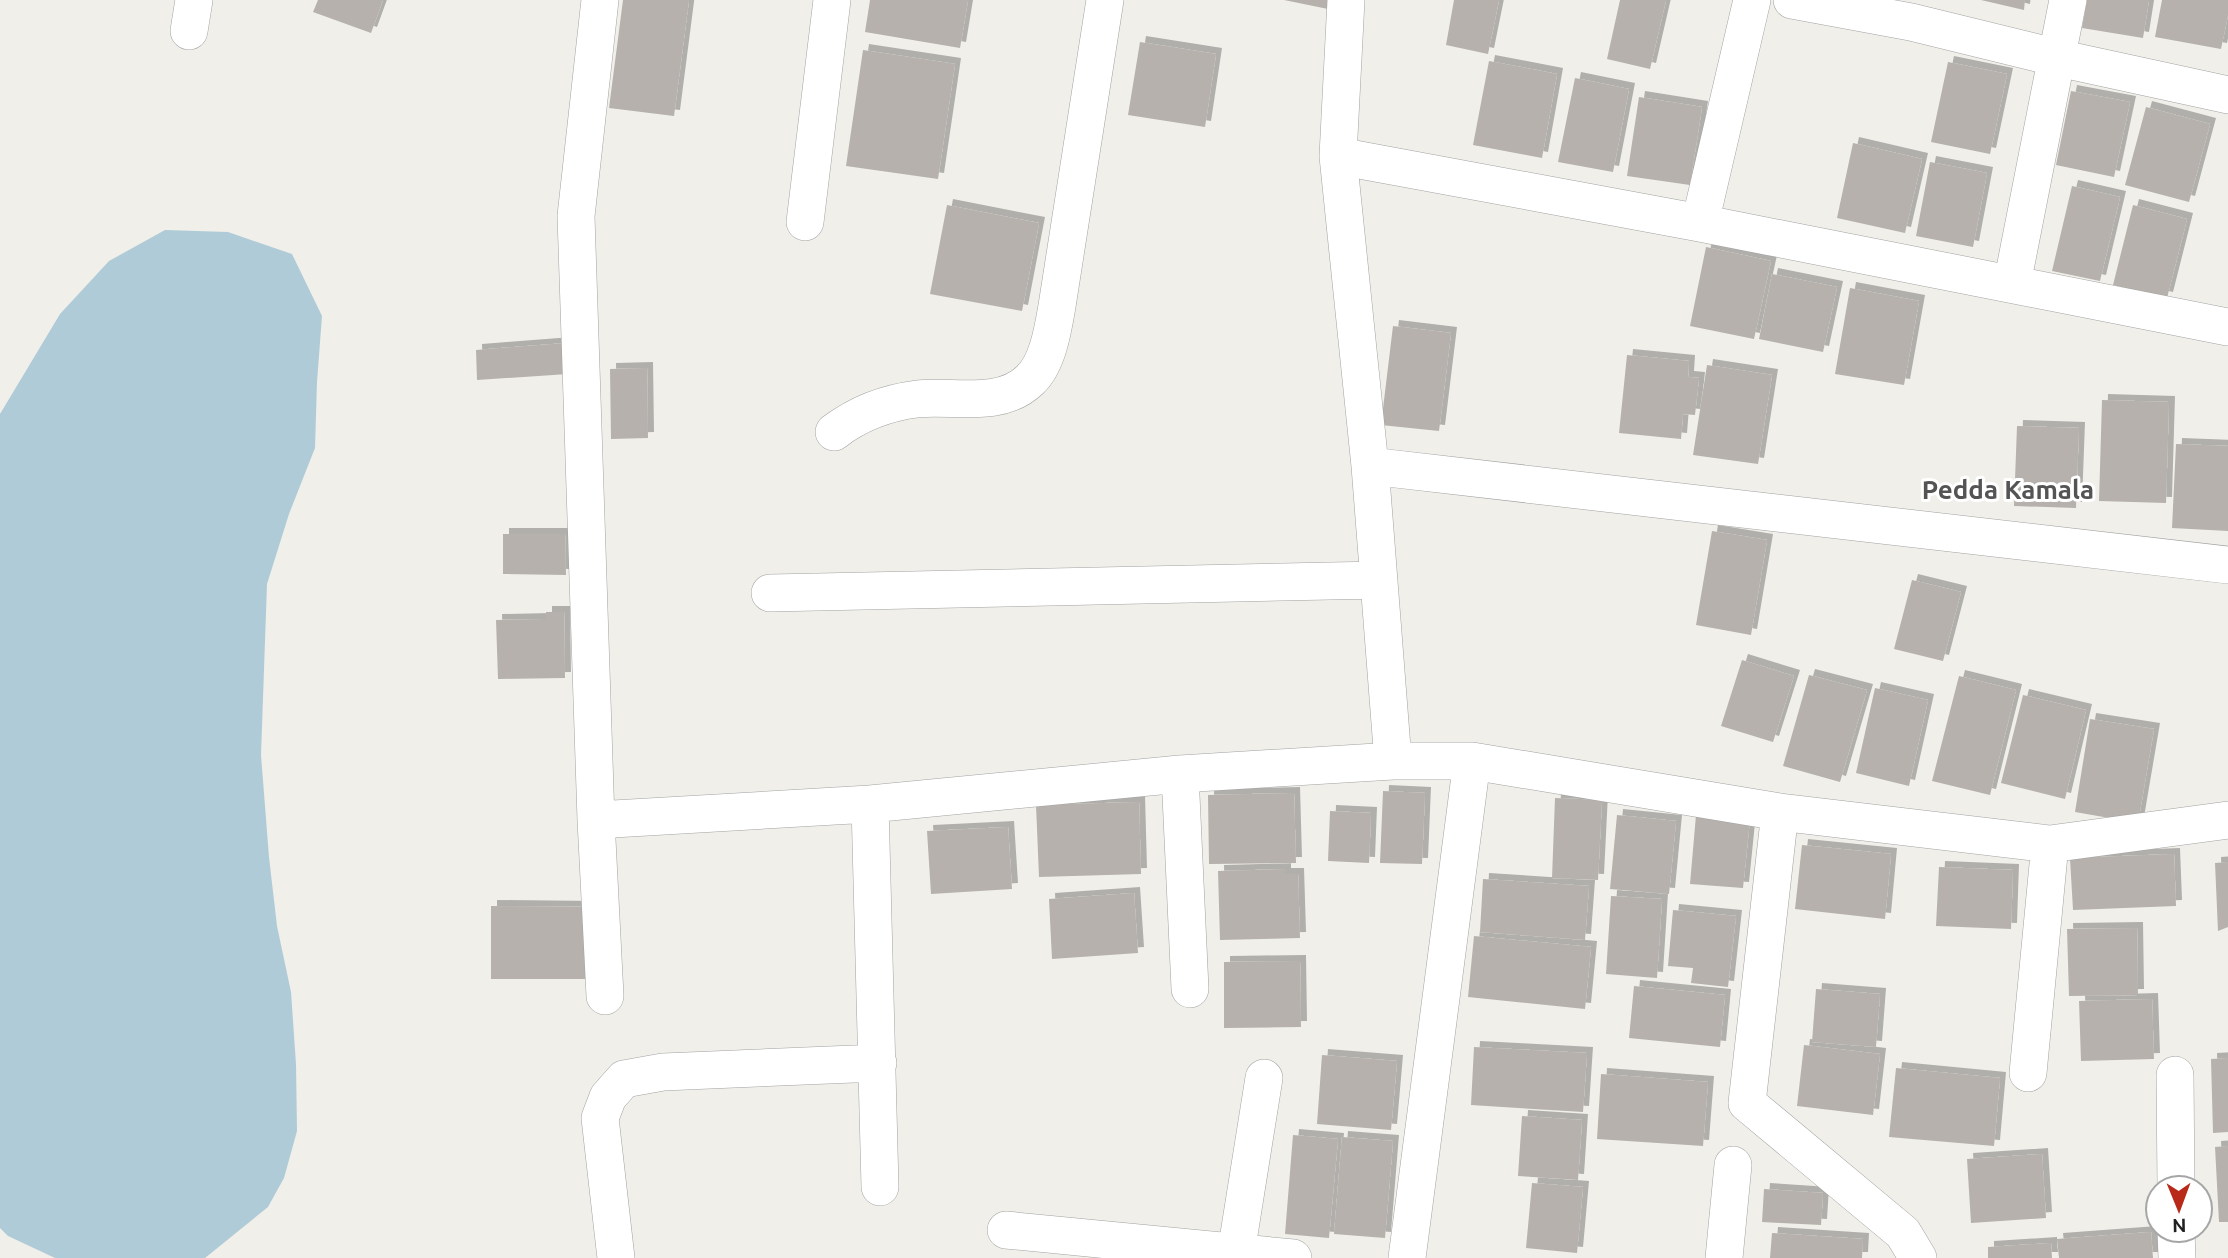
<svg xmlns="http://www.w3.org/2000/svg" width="2228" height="1258" font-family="Ubuntu,sans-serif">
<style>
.water{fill:#b0cbd8}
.building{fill:#b6b1ac;filter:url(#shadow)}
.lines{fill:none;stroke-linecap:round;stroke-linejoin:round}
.street-casing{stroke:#a2a2a2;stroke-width:38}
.street{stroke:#fff;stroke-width:37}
.labels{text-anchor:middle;stroke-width:6;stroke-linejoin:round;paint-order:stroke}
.neighbourhood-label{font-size:26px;font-weight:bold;fill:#545454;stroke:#fff}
</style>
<defs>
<filter id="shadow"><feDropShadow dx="6" dy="-6" stdDeviation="0" flood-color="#0004"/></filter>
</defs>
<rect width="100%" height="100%" fill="#f0efe9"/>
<path class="water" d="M165,230L228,232L292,254L322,316L317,382L315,448L289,514L267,584L261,755L269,857L277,926L291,992L296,1064L297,1131L284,1178L268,1207L205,1258H55L8,1236L0,1228V414L60,314L109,261Z"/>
<path class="building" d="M318,0H383L371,33L313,12Z
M623,0H689L674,116L609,108Z
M870,0H968L960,48L865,32Z
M1284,0H1329L1328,9Z
M1454,0H1499L1488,54L1446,45Z
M1620,0H1666L1650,69L1607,59Z
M1981,0H2025L2024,10Z
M2087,0H2149L2143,38L2082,28Z
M2162,0H2228V15L2221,49L2155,37Z
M1140,42L1216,54L1205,127L1128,115Z
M863,50L955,64L938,179L846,166Z
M1489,61L1557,74L1542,158L1473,145Z
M1948,62L2007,74L1990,154L1931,142Z
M1575,78L1629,89L1613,172L1558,162Z
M2071,91L2130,102L2114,177L2056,165Z
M1639,97L1702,107L1690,185L1627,176Z
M2146,107L2210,124L2189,202L2125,185Z
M1853,143L1922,159L1905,233L1837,218Z
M1930,162L1987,173L1973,247L1916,236Z
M2072,186L2120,197L2100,281L2052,271Z
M947,205L1039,223L1022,311L930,294Z
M2133,205L2187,219L2167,298L2113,285Z
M1706,247L1771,261L1754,339L1690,326Z
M1772,274L1837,287L1823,352L1759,339Z
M1850,288L1919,301L1904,385L1835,374Z
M1393,326L1451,333L1439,431L1381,425Z
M566,343L568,374L477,380L476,350Z
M1627,355L1689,361L1688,377L1699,378L1695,415L1683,414L1681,439L1619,433Z
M1707,365L1772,375L1758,464L1693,455Z
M647,368L648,438L611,439L610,369Z
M2102,400L2169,402L2166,503L2099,501Z
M2017,426L2079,428L2076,508L2014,506Z
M2176,444L2228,446V531L2172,528Z
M1712,531L1767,540L1751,635L1696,625Z
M503,534H565L566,575L503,574Z
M1912,580L1961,592L1943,661L1894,649Z
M546,612H564L565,678L498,679L496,620L546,619Z
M1742,660L1794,676L1773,742L1721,726Z
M1809,675L1867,690L1840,782L1783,766Z
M1959,676L2016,690L1990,795L1932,781Z
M1875,688L1928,700L1909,786L1856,773Z
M2023,695L2086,710L2065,799L2001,783Z
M2090,719L2154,729L2138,823L2075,812Z
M1383,791L1425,793L1422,864L1380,863Z
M1294,793L1296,863L1209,864L1208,795Z
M1555,798L1602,800L1598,880L1552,878Z
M1139,802L1141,874L1039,877L1036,805Z
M1330,811L1371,813L1369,863L1328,861Z
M1617,815L1676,821L1669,894L1610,889Z
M1696,815L1750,819L1743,888L1690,884Z
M1008,827L1012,889L931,894L927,831Z
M1802,845L1891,854L1885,919L1795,909Z
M2174,854L2176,906L2073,910L2070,858Z
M2228,862V927L2218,931L2215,863Z
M1939,867L2013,870L2011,929L1936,926Z
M1285,869V874H1298L1300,938L1220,940L1218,871Z
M1483,879L1589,886L1585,940L1480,932Z
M1134,893L1138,953L1052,959L1049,899Z
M1611,896L1662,899L1657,978L1606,974Z
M491,906L592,907V979H491Z
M1673,910L1736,916L1728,987L1691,983L1693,968L1668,966Z
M2137,928L2138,995L2069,996L2067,929Z
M1474,936L1591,947L1585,1009L1468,997Z
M1300,961L1301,1027L1224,1028V962Z
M1634,986L1725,995L1720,1047L1629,1038Z
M1816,989L1880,994L1876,1047L1812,1042Z
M2152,999L2154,1059L2081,1061L2079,1001Z
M1804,1045L1880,1054L1873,1115L1797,1106Z
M1474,1047L1587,1053L1583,1112L1471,1105Z
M1322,1055L1397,1061L1391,1130L1317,1124Z
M2228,1058V1132L2213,1133L2211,1059Z
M1896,1068L2000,1078L1994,1146L1889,1137Z
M1601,1074L1708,1082L1703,1146L1597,1139Z
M1522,1116L1582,1120L1578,1180L1518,1176Z
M1293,1135L1338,1139L1329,1238L1285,1234Z
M1342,1137L1393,1141L1385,1238L1334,1234Z
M2228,1146V1222H2219L2215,1147Z
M2042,1154L2046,1218L1971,1223L1967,1159Z
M1532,1183L1583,1187L1577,1253L1526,1248Z
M1764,1189L1823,1193L1821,1225L1762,1222Z
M2151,1232L2153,1258H2059L2057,1239Z
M1772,1233L1863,1239L1862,1258H1770Z
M2051,1243L2052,1258H1988V1247Z"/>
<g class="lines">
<defs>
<path id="street" d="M600,0L576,216L596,820L605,996
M1346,0L1338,156L1370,466L1393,761
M1792,0L1911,22L2058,58L2228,95
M189,31L194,0
M1338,156L1700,223L2228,327
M805,222L832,0
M1700,223L1752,0
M2012,284L2068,0
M834,432C859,413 885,403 917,399C954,395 1000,409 1030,380C1048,363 1053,329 1057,306L1105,0
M1370,466L2228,565
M770,593L1379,580
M1180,774L1190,989
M870,804L880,1187
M1780,812L1747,1103L1903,1233L1918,1258
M596,820L870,804L1180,774L1393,761H1472L1780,812L2050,844L2228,820
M2028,1073L2050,844
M2175,1075L2176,1188
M1006,1230L1293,1258
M2176,1230L2177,1258
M1236,1253L1264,1078
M616,1258L600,1118L608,1097L624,1079L663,1072L878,1063
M1407,1258L1472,761
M1724,1258L1733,1165"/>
</defs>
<use href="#street" class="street-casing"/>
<use href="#street" class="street"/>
</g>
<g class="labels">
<g class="neighbourhood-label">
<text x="2008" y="499">Pedda Kamala</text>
</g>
</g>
<g transform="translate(2179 1209) rotate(179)"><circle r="33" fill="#ffffff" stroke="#a6a6a6" stroke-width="2"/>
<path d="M0-5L12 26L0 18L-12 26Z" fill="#b9291a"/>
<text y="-10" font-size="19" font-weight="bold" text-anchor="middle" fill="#212121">N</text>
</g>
</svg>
